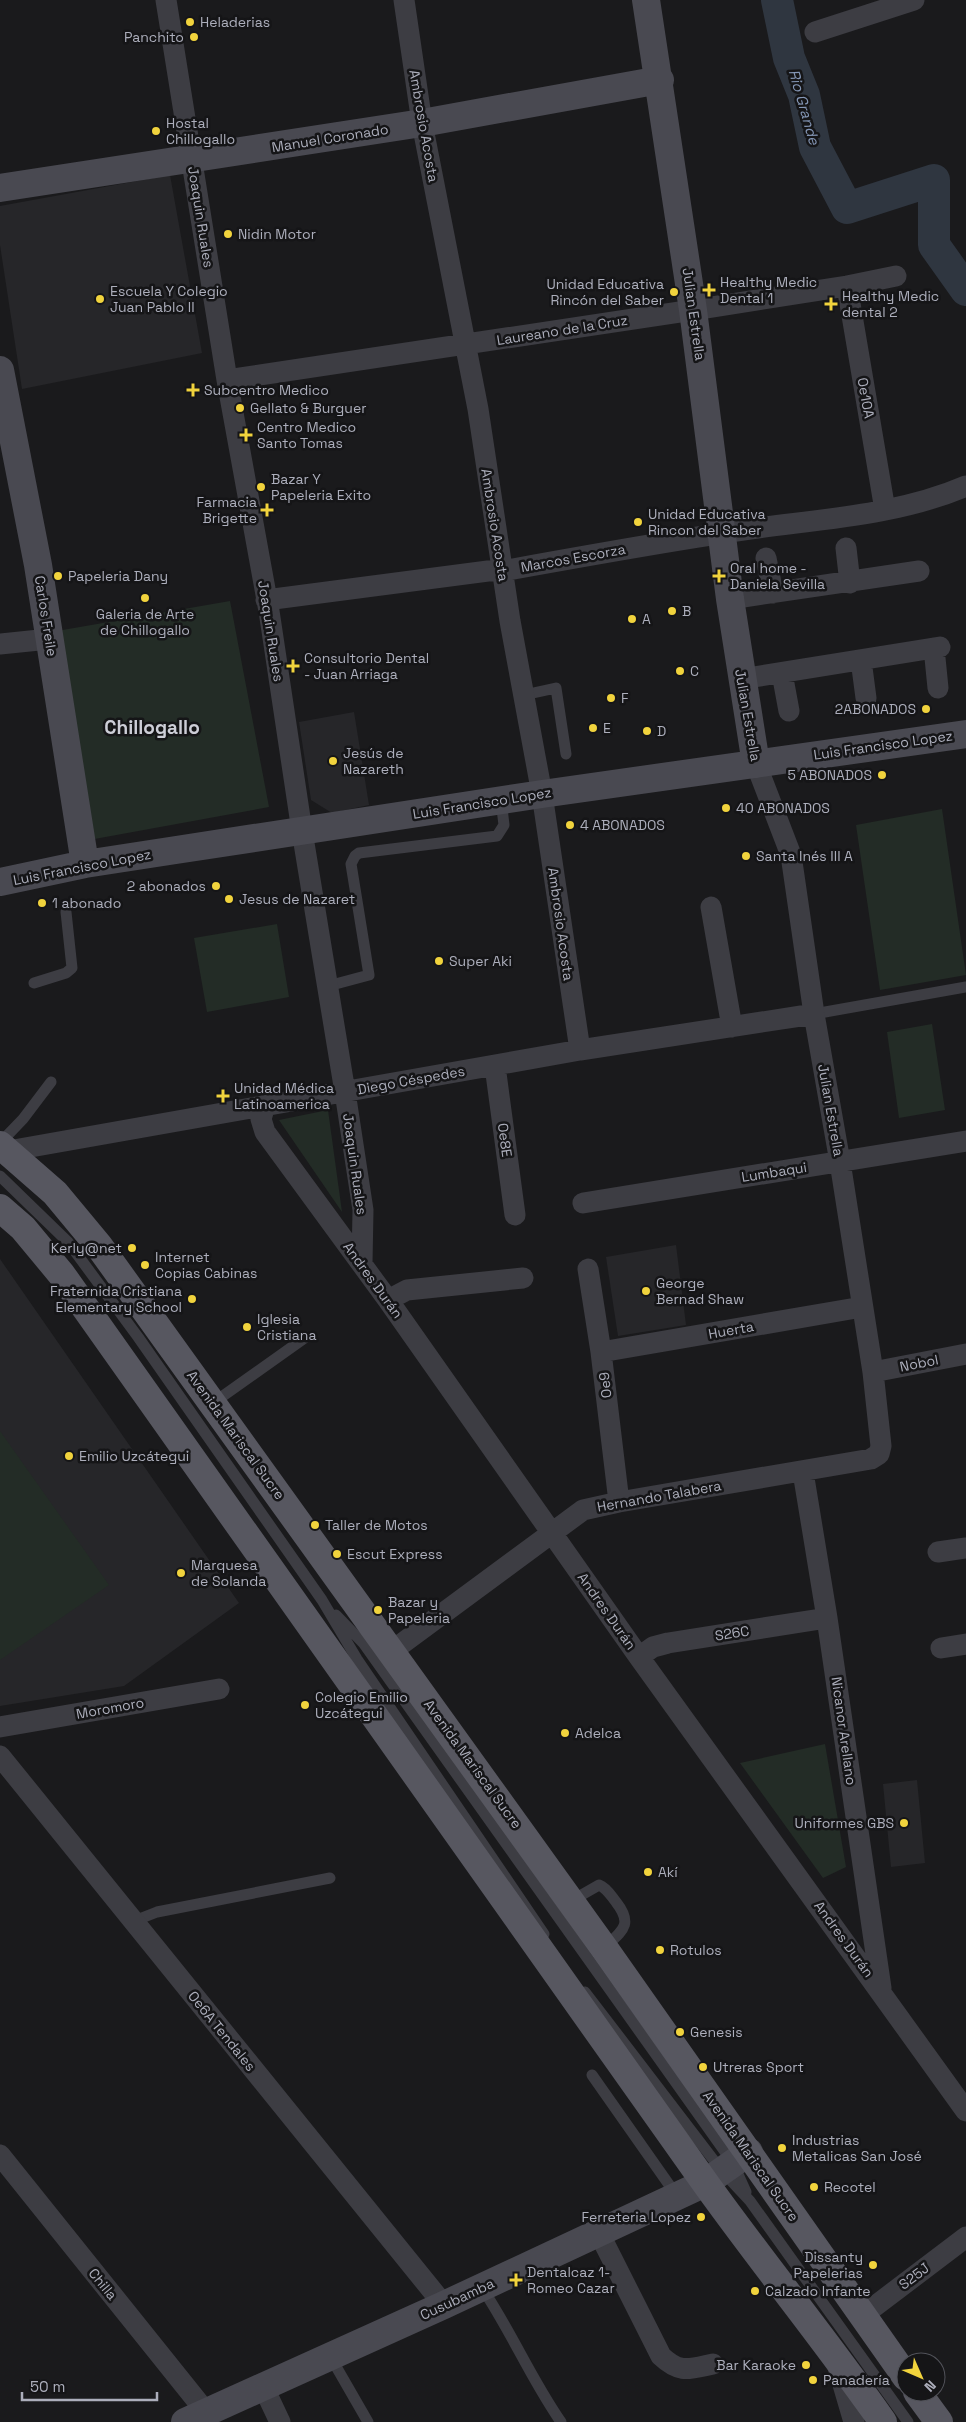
<svg xmlns="http://www.w3.org/2000/svg" width="966" height="2422" font-family="'Space Grotesk',sans-serif">
<style>
.built{fill:#262629}
.green{fill:#232c26}
.lines{fill:none;stroke-linecap:round;stroke-linejoin:round}
.river{stroke:#2f3640;stroke-width:32}
.lane{stroke:#3d3d43;stroke-width:11}
.street{stroke:#3d3d43;stroke-width:21}
.secondary{stroke:#494951;stroke-width:28}
.primary{stroke:#575760;stroke-width:28}
.poi-dot{fill:#f1d33d;stroke:#151517;stroke-width:2}
.labels{text-anchor:middle;stroke-width:5;stroke-linejoin:round;paint-order:stroke}
.poi-label{font-size:14px;fill:#acaebb;stroke:#151517;text-anchor:start}
.street-label{font-size:14px;fill:#acaebb;stroke:#151517}
.water-label{font-size:15px;font-style:italic;fill:#8496b5;stroke:#151517}
.district-label{font-size:19px;font-weight:bold;fill:#cdced7;stroke:#151517}
</style>
<rect width="100%" height="100%" fill="#1a1a1c"/>
<path class="built" d="M170,175L202,353L22,389L0,245V206Z
M354,712L369,805L332,813L311,800L299,722Z
M676,1245L686,1325L618,1336L606,1257Z
M0,1259L239,1603L124,1686L0,1706Z
M917,1780L925,1863L891,1867L883,1784Z"/>
<path class="green" d="M230,601L269,807L89,840L51,632Z
M942,809L966,975L880,990L856,825Z
M277,924L289,997L207,1012L194,938Z
M932,1024L945,1110L899,1118L887,1032Z
M328,1110L342,1212L279,1120Z
M0,1431L109,1585L0,1660Z
M825,1744L846,1867L823,1878L740,1763Z"/>
<g class="lines">
<path class="river" d="M777,0L789,58L804,95L815,147L847,208L934,180V245L966,290"/>
<path class="lane" d="M524,695L556,688L566,754
M34,983L66,973L72,968L66,912
M328,986L369,975L351,864L355,856L359,853L497,836L504,825L501,800
M814,1014L966,987
M0,1143L23,1119L51,1082
M0,1176L68,1242L138,1337L322,1600L357,1659L544,1934
M213,1403L306,1337
M336,1615L364,1644L733,2163L746,2192
M571,1901L599,1885C607,1888 611,1896 616,1902C634,1925 622,1931 604,1948
M134,1921L157,1912L330,1878
M585,1992L722,2171L750,2201L908,2422
M592,2075L677,2196
M482,2288C511,2331 531,2379 561,2422
M330,2356L368,2422"/>
<path class="street" d="M166,0L227,380L269,611L302,831L345,1092L363,1210L362,1263
M404,0L422,123L478,409L510,621L542,794L580,1050
M815,32L914,0
M847,286L885,510
M227,380L693,310L847,286L896,276
M846,548L850,583
M766,558L773,593
M730,599L919,571
M266,600L488,571H502C585,556 667,541 750,529C822,519 899,515 966,486
M0,644L49,639
M934,648L938,688
M861,660L866,698
M782,673L789,711
M741,679L940,647
M711,907L732,1027
M495,1066L515,1215
M265,1105L261,1119L265,1132L388,1300L639,1657L966,2111
M8,1151L580,1050L814,1014
M583,1203L966,1141
M588,1269L601,1352L619,1502
M388,1300L407,1290L523,1278
M601,1352L862,1307
M873,1372L966,1354
M803,1472L827,1618L881,1988
M938,1552L966,1548
M941,1648L966,1644
M392,1651L583,1510L619,1502L871,1459L879,1454L881,1446L873,1372L840,1162L814,1014L791,855L756,764
M639,1657L653,1647L668,1643L827,1618
M0,1727L219,1689
M0,1756L444,2305
M0,2155L206,2412
M599,2233L661,2356C680,2374 689,2369 713,2364
M862,2316L966,2237
M837,2364L854,2422
M263,2386L280,2422"/>
<path class="secondary" d="M646,0L693,310L730,599L756,764
M0,188L422,123L660,80
M0,370L38,565L85,864
M0,882L85,864L176,850L542,794L966,734
M185,2422L444,2305L705,2183L749,2152"/>
<path class="primary" d="M0,1145L55,1193L99,1246L604,1948L906,2377
M0,1208L23,1228L62,1275C273,1577 487,1877 701,2177C760,2260 825,2339 883,2422
M917,2392L939,2422"/>
</g>
<g class="poi-dot">
<circle cx="190" cy="22" r="5"/>
<circle cx="194" cy="37" r="5"/>
<circle cx="156" cy="131" r="5"/>
<circle cx="228" cy="234" r="5"/>
<path d="M706.5 282.5h5v5h5v5h-5v5h-5v-5h-5v-5h5z"/>
<circle cx="674" cy="292" r="5"/>
<circle cx="100" cy="299" r="5"/>
<path d="M828.5 296.5h5v5h5v5h-5v5h-5v-5h-5v-5h5z"/>
<path d="M190.5 382.5h5v5h5v5h-5v5h-5v-5h-5v-5h5z"/>
<circle cx="240" cy="408" r="5"/>
<path d="M243.5 427.5h5v5h5v5h-5v5h-5v-5h-5v-5h5z"/>
<circle cx="261" cy="487" r="5"/>
<path d="M264.5 502.5h5v5h5v5h-5v5h-5v-5h-5v-5h5z"/>
<circle cx="638" cy="522" r="5"/>
<circle cx="58" cy="576" r="5"/>
<path d="M716.5 568.5h5v5h5v5h-5v5h-5v-5h-5v-5h5z"/>
<circle cx="145" cy="598" r="5"/>
<circle cx="672" cy="611" r="5"/>
<circle cx="632" cy="619" r="5"/>
<path d="M290.5 658.5h5v5h5v5h-5v5h-5v-5h-5v-5h5z"/>
<circle cx="680" cy="671" r="5"/>
<circle cx="611" cy="698" r="5"/>
<circle cx="926" cy="709" r="5"/>
<circle cx="593" cy="728" r="5"/>
<circle cx="647" cy="731" r="5"/>
<circle cx="333" cy="761" r="5"/>
<circle cx="882" cy="775" r="5"/>
<circle cx="726" cy="808" r="5"/>
<circle cx="570" cy="825" r="5"/>
<circle cx="746" cy="856" r="5"/>
<circle cx="216" cy="886" r="5"/>
<circle cx="229" cy="899" r="5"/>
<circle cx="42" cy="903" r="5"/>
<circle cx="439" cy="961" r="5"/>
<path d="M220.5 1088.5h5v5h5v5h-5v5h-5v-5h-5v-5h5z"/>
<circle cx="132" cy="1248" r="5"/>
<circle cx="145" cy="1265" r="5"/>
<circle cx="646" cy="1291" r="5"/>
<circle cx="192" cy="1299" r="5"/>
<circle cx="247" cy="1327" r="5"/>
<circle cx="69" cy="1456" r="5"/>
<circle cx="315" cy="1525" r="5"/>
<circle cx="337" cy="1554" r="5"/>
<circle cx="181" cy="1573" r="5"/>
<circle cx="378" cy="1610" r="5"/>
<circle cx="305" cy="1705" r="5"/>
<circle cx="565" cy="1733" r="5"/>
<circle cx="904" cy="1823" r="5"/>
<circle cx="648" cy="1872" r="5"/>
<circle cx="660" cy="1950" r="5"/>
<circle cx="680" cy="2032" r="5"/>
<circle cx="703" cy="2067" r="5"/>
<circle cx="782" cy="2148" r="5"/>
<circle cx="814" cy="2187" r="5"/>
<circle cx="701" cy="2217" r="5"/>
<circle cx="873" cy="2265" r="5"/>
<path d="M513.5 2272.5h5v5h5v5h-5v5h-5v-5h-5v-5h5z"/>
<circle cx="755" cy="2291" r="5"/>
<circle cx="806" cy="2365" r="5"/>
<circle cx="813" cy="2380" r="5"/>
</g>
<g class="labels">
<g class="poi-label">
<text x="200" y="27">Heladerias</text>
<text x="184" y="42" text-anchor="end">Panchito</text>
<text x="166" y="128">Hostal<tspan x="166" dy="16">Chillogallo</tspan></text>
<text x="238" y="239">Nidin Motor</text>
<text x="720" y="287">Healthy Medic<tspan x="720" dy="16">Dental 1</tspan></text>
<text x="664" y="289" text-anchor="end">Unidad Educativa<tspan x="664" dy="16">Rincón del Saber</tspan></text>
<text x="110" y="296">Escuela Y Colegio<tspan x="110" dy="16">Juan Pablo II</tspan></text>
<text x="842" y="301">Healthy Medic<tspan x="842" dy="16">dental 2</tspan></text>
<text x="204" y="395">Subcentro Medico</text>
<text x="250" y="413">Gellato &amp; Burguer</text>
<text x="257" y="432">Centro Medico<tspan x="257" dy="16">Santo Tomas</tspan></text>
<text x="271" y="484">Bazar Y<tspan x="271" dy="16">Papeleria Exito</tspan></text>
<text x="257" y="507" text-anchor="end">Farmacia<tspan x="257" dy="16">Brigette</tspan></text>
<text x="648" y="519">Unidad Educativa<tspan x="648" dy="16">Rincon del Saber</tspan></text>
<text x="730" y="573">Oral home -<tspan x="730" dy="16">Daniela Sevilla</tspan></text>
<text x="68" y="581">Papeleria Dany</text>
<text x="682" y="616">B</text>
<text x="145" y="619" text-anchor="middle">Galeria de Arte<tspan x="145" dy="16">de Chillogallo</tspan></text>
<text x="642" y="624">A</text>
<text x="304" y="663">Consultorio Dental<tspan x="304" dy="16">- Juan Arriaga</tspan></text>
<text x="690" y="676">C</text>
<text x="621" y="703">F</text>
<text x="916" y="714" text-anchor="end">2ABONADOS</text>
<text x="603" y="733">E</text>
<text x="657" y="736">D</text>
<text x="343" y="758">Jesús de<tspan x="343" dy="16">Nazareth</tspan></text>
<text x="872" y="780" text-anchor="end">5 ABONADOS</text>
<text x="736" y="813">40 ABONADOS</text>
<text x="580" y="830">4 ABONADOS</text>
<text x="756" y="861">Santa Inés III A</text>
<text x="206" y="891" text-anchor="end">2 abonados</text>
<text x="239" y="904">Jesus de Nazaret</text>
<text x="52" y="908">1 abonado</text>
<text x="449" y="966">Super Aki</text>
<text x="234" y="1093">Unidad Médica<tspan x="234" dy="16">Latinoamerica</tspan></text>
<text x="122" y="1253" text-anchor="end">Kerly@net</text>
<text x="155" y="1262">Internet<tspan x="155" dy="16">Copias Cabinas</tspan></text>
<text x="656" y="1288">George<tspan x="656" dy="16">Bernad Shaw</tspan></text>
<text x="182" y="1296" text-anchor="end">Fraternida Cristiana<tspan x="182" dy="16">Elementary School</tspan></text>
<text x="257" y="1324">Iglesia<tspan x="257" dy="16">Cristiana</tspan></text>
<text x="79" y="1461">Emilio Uzcátegui</text>
<text x="325" y="1530">Taller de Motos</text>
<text x="347" y="1559">Escut Express</text>
<text x="191" y="1570">Marquesa<tspan x="191" dy="16">de Solanda</tspan></text>
<text x="388" y="1607">Bazar y<tspan x="388" dy="16">Papeleria</tspan></text>
<text x="315" y="1702">Colegio Emilio<tspan x="315" dy="16">Uzcátegui</tspan></text>
<text x="575" y="1738">Adelca</text>
<text x="894" y="1828" text-anchor="end">Uniformes GBS</text>
<text x="658" y="1877">Akí</text>
<text x="670" y="1955">Rotulos</text>
<text x="690" y="2037">Genesis</text>
<text x="713" y="2072">Utreras Sport</text>
<text x="792" y="2145">Industrias<tspan x="792" dy="16">Metalicas San José</tspan></text>
<text x="824" y="2192">Recotel</text>
<text x="691" y="2222" text-anchor="end">Ferreteria Lopez</text>
<text x="863" y="2262" text-anchor="end">Dissanty<tspan x="863" dy="16">Papelerias</tspan></text>
<text x="527" y="2277">Dentalcaz 1-<tspan x="527" dy="16">Romeo Cazar</tspan></text>
<text x="765" y="2296">Calzado Infante</text>
<text x="796" y="2370" text-anchor="end">Bar Karaoke</text>
<text x="823" y="2385">Panadería</text>
</g>
<g class="street-label">
<text transform="translate(424 126) rotate(80)" y="5">Ambrosio Acosta</text>
<text transform="translate(330 138) rotate(-9)" y="5">Manuel Coronado</text>
<text transform="translate(201 217) rotate(81)" y="5">Joaquin Ruales</text>
<text transform="translate(694 314) rotate(82)" y="5">Julian Estrella</text>
<text transform="translate(562 330) rotate(-9)" y="5">Laureano de la Cruz</text>
<text transform="translate(866 398) rotate(80)" y="5">Oe10A</text>
<text transform="translate(495 525) rotate(81)" y="5">Ambrosio Acosta</text>
<text transform="translate(573 558) rotate(-10)" y="5">Marcos Escorza</text>
<text transform="translate(46 616) rotate(81)" y="5">Carlos Freile</text>
<text transform="translate(271 631) rotate(81)" y="5">Joaquin Ruales</text>
<text transform="translate(748 715) rotate(80)" y="5">Julian Estrella</text>
<text transform="translate(883 745) rotate(-8)" y="5">Luis Francisco Lopez</text>
<text transform="translate(482 803) rotate(-9)" y="5">Luis Francisco Lopez</text>
<text transform="translate(82 867) rotate(-11)" y="5">Luis Francisco Lopez</text>
<text transform="translate(561 924) rotate(82)" y="5">Ambrosio Acosta</text>
<text transform="translate(411 1080) rotate(-10)" y="5">Diego Céspedes</text>
<text transform="translate(831 1110) rotate(80)" y="5">Julian Estrella</text>
<text transform="translate(505 1140) rotate(82)" y="5">Oe8E</text>
<text transform="translate(355 1164) rotate(82)" y="5">Joaquin Ruales</text>
<text transform="translate(774 1172) rotate(-9)" y="5">Lumbaqui</text>
<text transform="translate(373 1280) rotate(54)" y="5">Andres Durán</text>
<text transform="translate(731 1330) rotate(-10)" y="5">Huerta</text>
<text transform="translate(919 1363) rotate(-11)" y="5">Nobol</text>
<text transform="translate(605 1385) rotate(-97)" y="5">Oe9</text>
<text transform="translate(236 1435) rotate(54)" y="5">Avenida Mariscal Sucre</text>
<text transform="translate(659 1496) rotate(-10)" y="5">Hernando Talabera</text>
<text transform="translate(607 1611) rotate(55)" y="5">Andres Durán</text>
<text transform="translate(732 1633) rotate(-9)" y="5">S26C</text>
<text transform="translate(110 1708) rotate(-10)" y="5">Moromoro</text>
<text transform="translate(844 1731) rotate(82)" y="5">Nicanor Arellano</text>
<text transform="translate(473 1764) rotate(54)" y="5">Avenida Mariscal Sucre</text>
<text transform="translate(844 1939) rotate(54)" y="5">Andres Durán</text>
<text transform="translate(222 2031) rotate(51)" y="5">Oe6A Tendales</text>
<text transform="translate(751 2156) rotate(55)" y="5">Avenida Mariscal Sucre</text>
<text transform="translate(914 2276) rotate(-37)" y="5">S25J</text>
<text transform="translate(103 2284) rotate(51)" y="5">Chilla</text>
<text transform="translate(457 2299) rotate(-25)" y="5">Cusubamba</text>
</g>
<g class="water-label">
<text transform="translate(804 107) rotate(74)" y="5">Rio Grande</text>
</g>
<g class="district-label">
<text x="152" y="734">Chillogallo</text>
</g>
</g>
<g transform="translate(921 2377) rotate(135)"><circle r="24" fill="#151517" stroke="#515259"/>
<path d="M0-4L9 19L0 12L-9 19Z" fill="#f1d33d"/>
<text y="-8" font-size="14" font-weight="bold" text-anchor="middle" fill="#acaebb">N</text>
</g>
<path d="M22 2392v8h135v-8" fill="none" stroke="#acaebb" stroke-width="2.5"/>
<text x="30" y="2392" font-size="15" fill="#acaebb" stroke="#151517" stroke-width="4" paint-order="stroke">50 m</text>
</svg>
